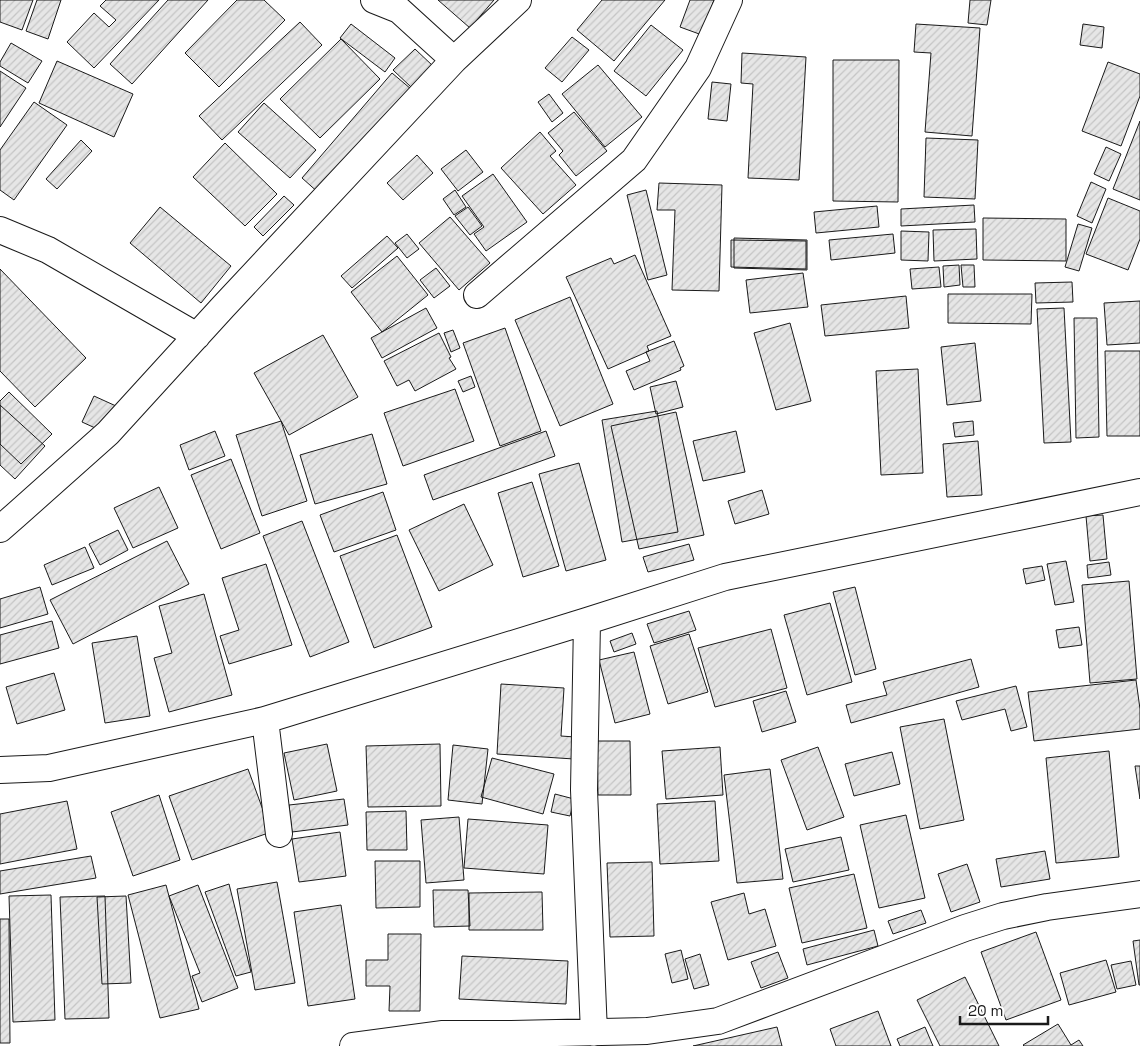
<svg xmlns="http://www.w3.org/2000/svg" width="1140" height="1046" font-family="'Space Grotesk',sans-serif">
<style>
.building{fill:url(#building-hatch);stroke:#1a1a1a}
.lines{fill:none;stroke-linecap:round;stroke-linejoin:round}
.minor-casing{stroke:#1a1a1a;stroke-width:28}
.minor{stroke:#fff;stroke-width:26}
</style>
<defs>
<pattern id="building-hatch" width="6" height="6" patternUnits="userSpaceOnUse" patternTransform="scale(1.25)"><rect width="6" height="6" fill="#e6e6e6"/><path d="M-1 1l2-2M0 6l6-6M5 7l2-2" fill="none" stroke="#c5c5c5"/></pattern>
</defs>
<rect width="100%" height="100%" fill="#fff"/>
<path class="building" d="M0,0H33L22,30L0,22Z
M37,0H61L48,39L26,31Z
M106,0H159L94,68L67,42L94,13L109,27L116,20L100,6Z
M168,0H208L132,84L110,64Z
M237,0H264L285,20L219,87L185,53Z
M438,0H494L470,28Z
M602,0H665L614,61L577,30Z
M690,0H714L702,35L680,27Z
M970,0H991L987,25L968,23Z
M300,22L322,45L222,140L199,116Z
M351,24L395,58L385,72L340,38Z
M916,24L980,28L972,136L925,132L931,53L914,52Z
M1083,24L1104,27L1102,48L1080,45Z
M651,25L683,50L646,96L614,71Z
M572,37L589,50L562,82L545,68Z
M341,39L380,79L320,138L280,99Z
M11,43L42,61L28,83L0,66V62Z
M415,49L433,66L411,87L393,70Z
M742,53L806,57L799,180L748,178L753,84L741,83Z
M833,60H899L898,202L833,201Z
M57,61L133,94L114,137L39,103Z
M1108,62L1140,74V96L1121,146L1082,131Z
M598,65L642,117L605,147L562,94Z
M0,71L26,88L0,127Z
M392,73L411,89L320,194L302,178Z
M712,82L731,84L727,121L708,119Z
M549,94L563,113L552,122L538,102Z
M34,102L67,125L14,200L0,190V150Z
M264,103L316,150L290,178L238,132Z
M574,112L607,151L576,176L559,155L563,151L548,133Z
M1140,121V200L1113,189Z
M540,132L556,151L550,156L576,185L543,214L501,168Z
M926,138L978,140L975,199L924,197Z
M81,140L92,151L57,189L46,179Z
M225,143L277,194L245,226L193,177Z
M1106,147L1121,154L1109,181L1094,174Z
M466,150L483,172L458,191L441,169Z
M417,155L433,173L403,200L387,183Z
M493,174L527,222L486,251L474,234L484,227L462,196Z
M1091,182L1106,189L1092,223L1077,216Z
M659,183L722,185L719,291L672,290L675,210H657Z
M455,190L466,207L454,215L443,199Z
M646,190L667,275L648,280L627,195Z
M284,196L294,205L263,236L254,227Z
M1108,198L1140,211V239L1128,270L1086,254Z
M974,205L975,222L901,226V209Z
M877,206L879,227L816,233L814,212Z
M160,207L231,266L201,303L130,243Z
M468,207L482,226L470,235L455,216Z
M450,217L490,263L459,290L419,243Z
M983,218L1066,219V261L983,260Z
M1078,224L1092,228L1079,271L1065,267Z
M976,229L977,259L934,261L933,230Z
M901,231L929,232L928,261L901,260Z
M407,234L419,249L407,258L395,243Z
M893,234L895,253L831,260L829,240Z
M387,236L398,248L352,288L341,276Z
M734,238L807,240V270L734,268Z
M731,240L806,241V269L731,267Z
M635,255L671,336L647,346L649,351L608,369L566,277L611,258L614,264Z
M397,256L428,295L382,332L351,292Z
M959,265L960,285L944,287L943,266Z
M961,265H974L975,287H963Z
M939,267L941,287L912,289L910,269Z
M436,268L450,286L434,298L420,280Z
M0,269L86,358L35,407L0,371Z
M803,273L808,307L750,313L746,280Z
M1072,282L1073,302L1036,303L1035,283Z
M948,294H1032L1031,324L948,323Z
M906,296L909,328L825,336L821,305Z
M570,297L613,404L560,426L515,320Z
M1140,301V343L1107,345L1104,303Z
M426,308L437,328L382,358L371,338Z
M1064,308L1071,442L1044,443L1037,309Z
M1074,318H1097L1099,437L1076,438Z
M790,323L811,401L776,410L754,333Z
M505,328L541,431L500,446L463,343Z
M453,330L460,348L451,352L444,333Z
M439,333L451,357L449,358L456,369L415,391L409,380L397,386L384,361Z
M323,335L358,397L289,435L254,373Z
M674,341L684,366L680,368L681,370L634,390L626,371L650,361L646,352Z
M975,343L981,401L947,405L941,347Z
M1105,351H1140V436H1107Z
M918,369L923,473L881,475L876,371Z
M471,376L475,387L463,392L458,381Z
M676,381L683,407L656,414L650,387Z
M455,389L474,441L403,466L384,413Z
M9,392L52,434L21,464L0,444V401Z
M94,396L116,406L104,432L82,422Z
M0,405L45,446L15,479L0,465Z
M657,411L678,532L622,542L602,420Z
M676,412L704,535L639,549L611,426Z
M281,421L307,501L262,516L236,435Z
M973,421L974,435L955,437L953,423Z
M215,431L225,456L189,470L180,445Z
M546,431L555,456L433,500L424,475Z
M736,431L745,472L703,481L693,441Z
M372,434L387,484L315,504L300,455Z
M978,441L982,495L947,497L943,444Z
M231,459L260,533L221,549L191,475Z
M579,463L606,560L566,571L539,474Z
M532,482L559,566L523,577L498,493Z
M159,487L178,528L133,548L114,508Z
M762,490L769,514L735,524L728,501Z
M383,492L396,530L334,552L320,515Z
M464,504L493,565L439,591L409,530Z
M1103,515L1107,559L1090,561L1086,516Z
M302,521L349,642L310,657L263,536Z
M118,530L128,550L100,565L89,544Z
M397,535L432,627L374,648L340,556Z
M167,541L189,584L73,644L50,600Z
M689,544L694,560L648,572L643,557Z
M85,547L94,568L52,585L44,565Z
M1066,561L1074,602L1055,605L1047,564Z
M1109,562L1111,575L1088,578L1087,565Z
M266,564L292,645L229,664L220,636L239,630L222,578Z
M1042,566L1045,580L1026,584L1023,569Z
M1129,581L1137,679L1090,683L1082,585Z
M40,587L48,614L0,628V599Z
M855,587L876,669L855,675L833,592Z
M204,594L232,695L169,712L154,658L172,653L159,606Z
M830,603L852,682L807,695L784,615Z
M689,611L696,630L654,643L647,624Z
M52,621L59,648L0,664V635Z
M1079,627L1082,645L1059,648L1056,630Z
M771,629L787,688L715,707L698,648Z
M632,633L636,644L614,652L610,641Z
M689,634L708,692L668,704L650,646Z
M137,636L150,716L105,723L92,643Z
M634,652L650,714L615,723L599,660Z
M971,659L979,687L851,723L846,705L887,695L883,682Z
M54,673L65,710L17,724L6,687Z
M1136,680L1140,709V729L1034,741L1028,692Z
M501,684L564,688L561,736L575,737L574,759L497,754Z
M1016,686L1027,727L1011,731L1005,709L962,720L956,701Z
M786,691L796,722L762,732L753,701Z
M944,719L964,820L920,829L900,727Z
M597,741H630L631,795H598Z
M327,744L337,791L294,800L284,753Z
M440,744L441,806L368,807L366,746Z
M453,745L488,749L482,804L448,800Z
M720,747L723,795L666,799L662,751Z
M818,747L844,817L807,830L781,760Z
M1109,751L1119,857L1056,863L1046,758Z
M892,752L900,784L854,796L845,764Z
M492,758L554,774L543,814L481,797Z
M1135,766H1140V799Z
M248,769L271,832L192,860L169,796Z
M770,769L783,879L737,883L724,775Z
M555,794L574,799L570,816L551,812Z
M159,795L180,860L133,876L111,812Z
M344,799L348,825L292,832L289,805Z
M67,801L77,849L0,864V814Z
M715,801L719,861L660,864L657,804Z
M406,811L407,850H367L366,812Z
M906,815L925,898L879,908L860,825Z
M459,817L464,880L426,883L421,820Z
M468,819L548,825L544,874L464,868Z
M340,832L346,876L299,882L292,839Z
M841,837L849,870L793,882L785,849Z
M1045,851L1050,879L1001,887L996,859Z
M91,856L96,878L0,894V871Z
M375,861H420V907L376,908Z
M652,862L654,936L610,937L607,863Z
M967,864L980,902L951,912L938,874Z
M854,874L867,928L802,943L789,888Z
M277,882L295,983L255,990L237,889Z
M229,884L251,972L236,976L205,892Z
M166,885L199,1009L160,1018L128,895Z
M198,885L238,988L202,1002L192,976L200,973L169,896Z
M433,890H468L470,926L434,927Z
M542,892L543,930H469V893Z
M744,893L749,914L765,909L776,946L728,960L711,902Z
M51,895L55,1020L13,1022L9,896Z
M105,896L109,1018L65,1019L60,897Z
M126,896L131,983L102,984L97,897Z
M341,905L355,999L308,1006L294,912Z
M921,910L926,923L893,934L888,921Z
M0,919H9L10,1043H0Z
M874,930L878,946L807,965L803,949Z
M1036,932L1061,1000L1006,1020L981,952Z
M388,934H421L420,1011H389L390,986H366V960H388Z
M1140,940V985H1139L1133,941Z
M681,950L688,979L672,983L665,954Z
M778,952L788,978L761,988L751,962Z
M700,954L709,985L694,989L685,959Z
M462,956L568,961L566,1004L459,999Z
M1106,960L1116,992L1069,1005L1060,973Z
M1131,961L1136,985L1117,989L1111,965Z
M965,977L999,1046H940L917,1000Z
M878,1011L891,1046H836L830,1029Z
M1058,1024L1071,1045L1079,1040L1083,1046H1024L1023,1045Z
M777,1027L782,1046H693Z
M925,1027L933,1046H900L897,1039Z"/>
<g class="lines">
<defs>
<path id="minor" d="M374,0L399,10L454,60
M0,230L48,250L197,336
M477,295L634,160L698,68L729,0
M0,529L16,515L108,433L223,307L454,60L518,0
M587,621L584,790L594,1033
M265,720L279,834
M0,770L49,768L265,720L587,621L725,577L1140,492
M353,1046L443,1034H511L647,1031L718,1021L965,928L1003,916L1047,907L1140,894"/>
</defs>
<use href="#minor" class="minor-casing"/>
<use href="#minor" class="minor"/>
</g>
<path d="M960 1016v8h88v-8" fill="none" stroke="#1a1a1a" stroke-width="2.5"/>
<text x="968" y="1016" font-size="15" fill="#1a1a1a" stroke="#ffffff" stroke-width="4" paint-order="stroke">20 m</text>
</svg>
